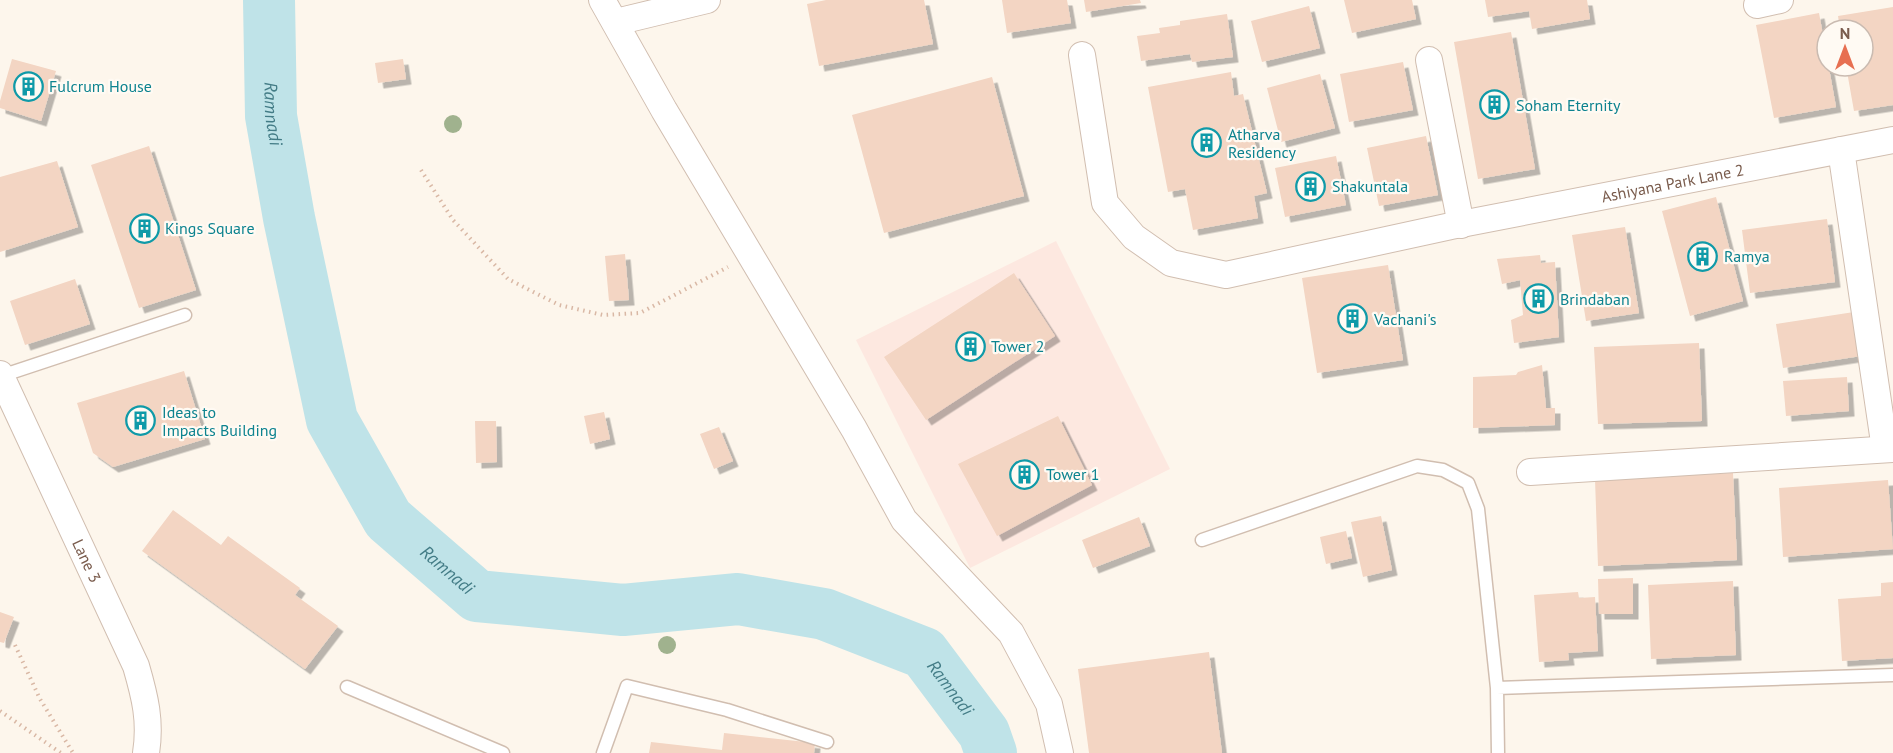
<svg xmlns="http://www.w3.org/2000/svg" width="1893" height="753" font-family="'PT Sans',sans-serif">
<style>
.commercial{fill:#fde8e0}
.lines{fill:none;stroke-linecap:round;stroke-linejoin:round}
.river{stroke:#bfe3e8;stroke-width:52}
.building{fill:#f3d5c3;filter:url(#shadow)}
.service-casing{stroke:#d1beb0;stroke-width:15}
.minor-casing{stroke:#d1beb0;stroke-width:28}
.path{stroke:#d9b8a5;stroke-width:4;stroke-dasharray:1.5 4.5;stroke-linecap:butt}
.service{stroke:#fff;stroke-width:12}
.minor{stroke:#fff;stroke-width:26}
.tree{fill:#a0b28e}
.labels{text-anchor:middle;stroke-width:4.5;stroke-linejoin:round;paint-order:stroke}
.culture-label{font-size:16px;fill:#0d838f;stroke:#fffaf3;text-anchor:start}
.street-label{font-size:16px;fill:#7a5c4d;stroke:#fffaf3}
.water-label{font-size:18px;font-style:italic;fill:#437c86;stroke:#fffaf3}
</style>
<defs>
<filter id="shadow"><feDropShadow dx="5.5" dy="5.5" stdDeviation="0" flood-color="#0004"/></filter>
</defs>
<rect width="100%" height="100%" fill="#fdf6ec"/>
<path class="commercial" d="M1056,241L1170,469L970,568L856,340Z"/>
<g class="lines">
<path class="river" id="s1" d="M269,0L271,116L289,218L332,420L388,519L477,596L623,610L738,599L824,614L924,653L984,733L991,753"/>
</g>
<path class="building" d="M826,0H924L933,44L819,66L807,4Z
M1002,0H1067L1071,23L1007,33Z
M1084,0H1140L1141,3L1086,12Z
M1344,0H1412L1416,19L1352,33Z
M1485,0H1587L1590,19L1532,29L1529,11L1488,17Z
M1309,6L1320,48L1262,62L1251,21Z
M1893,7V105L1854,111L1846,66H1863V30H1840L1838,16Z
M1819,13L1836,107L1774,118L1756,25Z
M1227,14L1233,57L1192,62L1190,54L1141,61L1137,36L1160,33L1159,28L1180,25V21Z
M1511,32L1535,169L1478,179L1454,42Z
M12,59L56,71L41,121L0,108V101Z
M403,59L406,79L378,83L375,63Z
M1403,62L1413,110L1349,122L1340,74Z
M1231,72L1234,96L1243,94L1267,193L1254,196L1258,218L1193,230L1185,189L1168,192L1148,87Z
M1320,74L1335,128L1281,142L1267,88Z
M992,77L1024,196L884,233L852,115Z
M1426,136L1438,195L1379,206L1367,148Z
M149,146L196,290L139,308L91,165Z
M1336,156L1346,205L1285,217L1275,168Z
M57,161L78,227L0,252V177Z
M1716,197L1743,301L1690,316L1662,211Z
M1827,219L1835,282L1750,293L1742,230Z
M1625,227L1639,313L1586,321L1572,235Z
M625,254L629,300L609,301L605,256Z
M1540,255L1541,263L1555,262L1559,337L1514,343L1511,320L1523,315L1520,280L1502,284L1497,259Z
M1388,265L1403,360L1317,373L1302,278Z
M1014,273L1055,336L926,420L884,357Z
M75,279L90,324L25,345L10,301Z
M1854,312L1861,356L1783,368L1776,324Z
M1699,343L1702,421L1598,424L1594,347Z
M1542,365L1546,408H1555V425L1473,428V377L1516,375L1518,372Z
M184,371L205,439L113,467L93,453L77,403Z
M1847,377L1849,411L1786,416L1783,381Z
M604,412L610,439L590,444L584,416Z
M1058,416L1092,485L997,536L958,464Z
M475,421H496L497,462L476,463Z
M719,427L733,461L714,469L700,434Z
M1733,473L1737,560L1598,566L1595,479Z
M1888,480L1893,549L1783,557L1779,488Z
M173,510L221,545L228,536L300,588L295,595L338,626L305,669L142,551Z
M1381,516L1392,570L1363,577L1351,522Z
M1139,517L1150,546L1093,568L1082,540Z
M1346,531L1352,558L1326,564L1320,537Z
M1633,578V614H1599L1598,579Z
M1733,581L1736,655L1651,659L1648,585Z
M1893,582V658L1842,661L1838,599L1881,596V583Z
M1578,592L1579,598L1595,597L1598,651L1568,653L1569,660L1539,662L1534,595Z
M0,612L14,617L4,643L0,642Z
M1209,652L1222,753H1089L1078,669Z
M724,733L815,743L814,753H649L651,742L722,750Z"/>
<g class="lines">
<defs>
<path id="service" d="M1,376L185,315
M1202,540L1417,466L1443,470L1468,483L1478,509L1497,688L1498,753
M347,687L503,753
M1497,688L1893,675
M603,753L627,686L727,710L827,742"/>
<g id="minor">
<path d="M602,0L664,110L854,429L904,520L1011,633L1049,704L1060,753"/>
<path d="M1757,5L1780,0"/>
<path d="M616,22L707,0"/>
<path id="s2" d="M1082,55L1105,203L1134,237L1171,263L1226,275L1451,226L1893,140"/>
<path d="M1429,60L1461,225"/>
<path d="M1841,150L1885,449"/>
<path id="s3" d="M0,374L136,666C145,697 151,721 146,753"/>
<path d="M1530,472L1893,449"/>
</g>
</defs>
<use href="#service" class="service-casing"/>
<use href="#minor" class="minor-casing"/>
<path class="path" d="M421,170L453,220L508,279L559,305L603,315L640,313L728,267
M15,645L40,699L73,753
M0,711L61,753"/>
<use href="#service" class="service"/>
<use href="#minor" class="minor"/>
</g>
<g class="tree">
<circle cx="453" cy="124" r="9"/>
<circle cx="667" cy="645" r="9"/>
</g>
<defs>
<symbol id="building-ring" viewBox="-11 -11 22 22"><circle r="9.5" fill="#fffaf3" stroke="#0f9aa8" stroke-width="1.5"/><path d="M-4-6H4V6H1V3H-1V6H-4ZM-2.5-4.3h1.7v1.8h-1.7ZM.8-4.3h1.7v1.8H.8ZM-2.5-1h1.7V.8h-1.7ZM.8-1h1.7V.8H.8Z" fill="#0f9aa8"/></symbol>
</defs>
<g fill-rule="evenodd">
<use href="#building-ring" x="12" y="70" width="33" height="33"/>
<use href="#building-ring" x="1478" y="88" width="33" height="33"/>
<use href="#building-ring" x="1190" y="126" width="33" height="33"/>
<use href="#building-ring" x="1294" y="170" width="33" height="33"/>
<use href="#building-ring" x="128" y="212" width="33" height="33"/>
<use href="#building-ring" x="1686" y="240" width="33" height="33"/>
<use href="#building-ring" x="1522" y="282" width="33" height="33"/>
<use href="#building-ring" x="1336" y="302" width="33" height="33"/>
<use href="#building-ring" x="954" y="330" width="33" height="33"/>
<use href="#building-ring" x="124" y="404" width="33" height="33"/>
<use href="#building-ring" x="1008" y="458" width="33" height="33"/>
</g>
<g class="labels">
<g class="culture-label">
<text x="49" y="92">Fulcrum House</text>
<text x="1516" y="111">Soham Eternity</text>
<text x="1228" y="140">Atharva<tspan x="1228" dy="18">Residency</tspan></text>
<text x="1332" y="192">Shakuntala</text>
<text x="165" y="234">Kings Square</text>
<text x="1724" y="262">Ramya</text>
<text x="1560" y="305">Brindaban</text>
<text x="1374" y="325">Vachani's</text>
<text x="991" y="352">Tower 2</text>
<text x="162" y="418">Ideas to<tspan x="162" dy="18">Impacts Building</tspan></text>
<text x="1046" y="480">Tower 1</text>
</g>
<g class="street-label">
<text dy="6" stroke="none"><textPath href="#s2" startOffset="752">Ashiyana Park Lane 2</textPath></text>
<text dy="6" stroke="none"><textPath href="#s3" startOffset="206">Lane 3</textPath></text>
</g>
<g class="water-label">
<text dy="6" stroke="none"><textPath href="#s1" startOffset="114">Ramnadi</textPath></text>
<text dy="6" stroke="none"><textPath href="#s1" startOffset="618">Ramnadi</textPath></text>
<text dy="6" stroke="none"><textPath href="#s1" startOffset="1158">Ramnadi</textPath></text>
</g>
</g>
<g transform="translate(1845 48)"><circle r="28" fill="#fffaf3" stroke="#cabbb1" stroke-width="1.5"/>
<path d="M0-4.5L10 22L0 15L-10 22Z" fill="#e76f51"/>
<text y="-9" font-size="16" font-weight="bold" text-anchor="middle" fill="#7a5c4d">N</text>
</g>
</svg>
